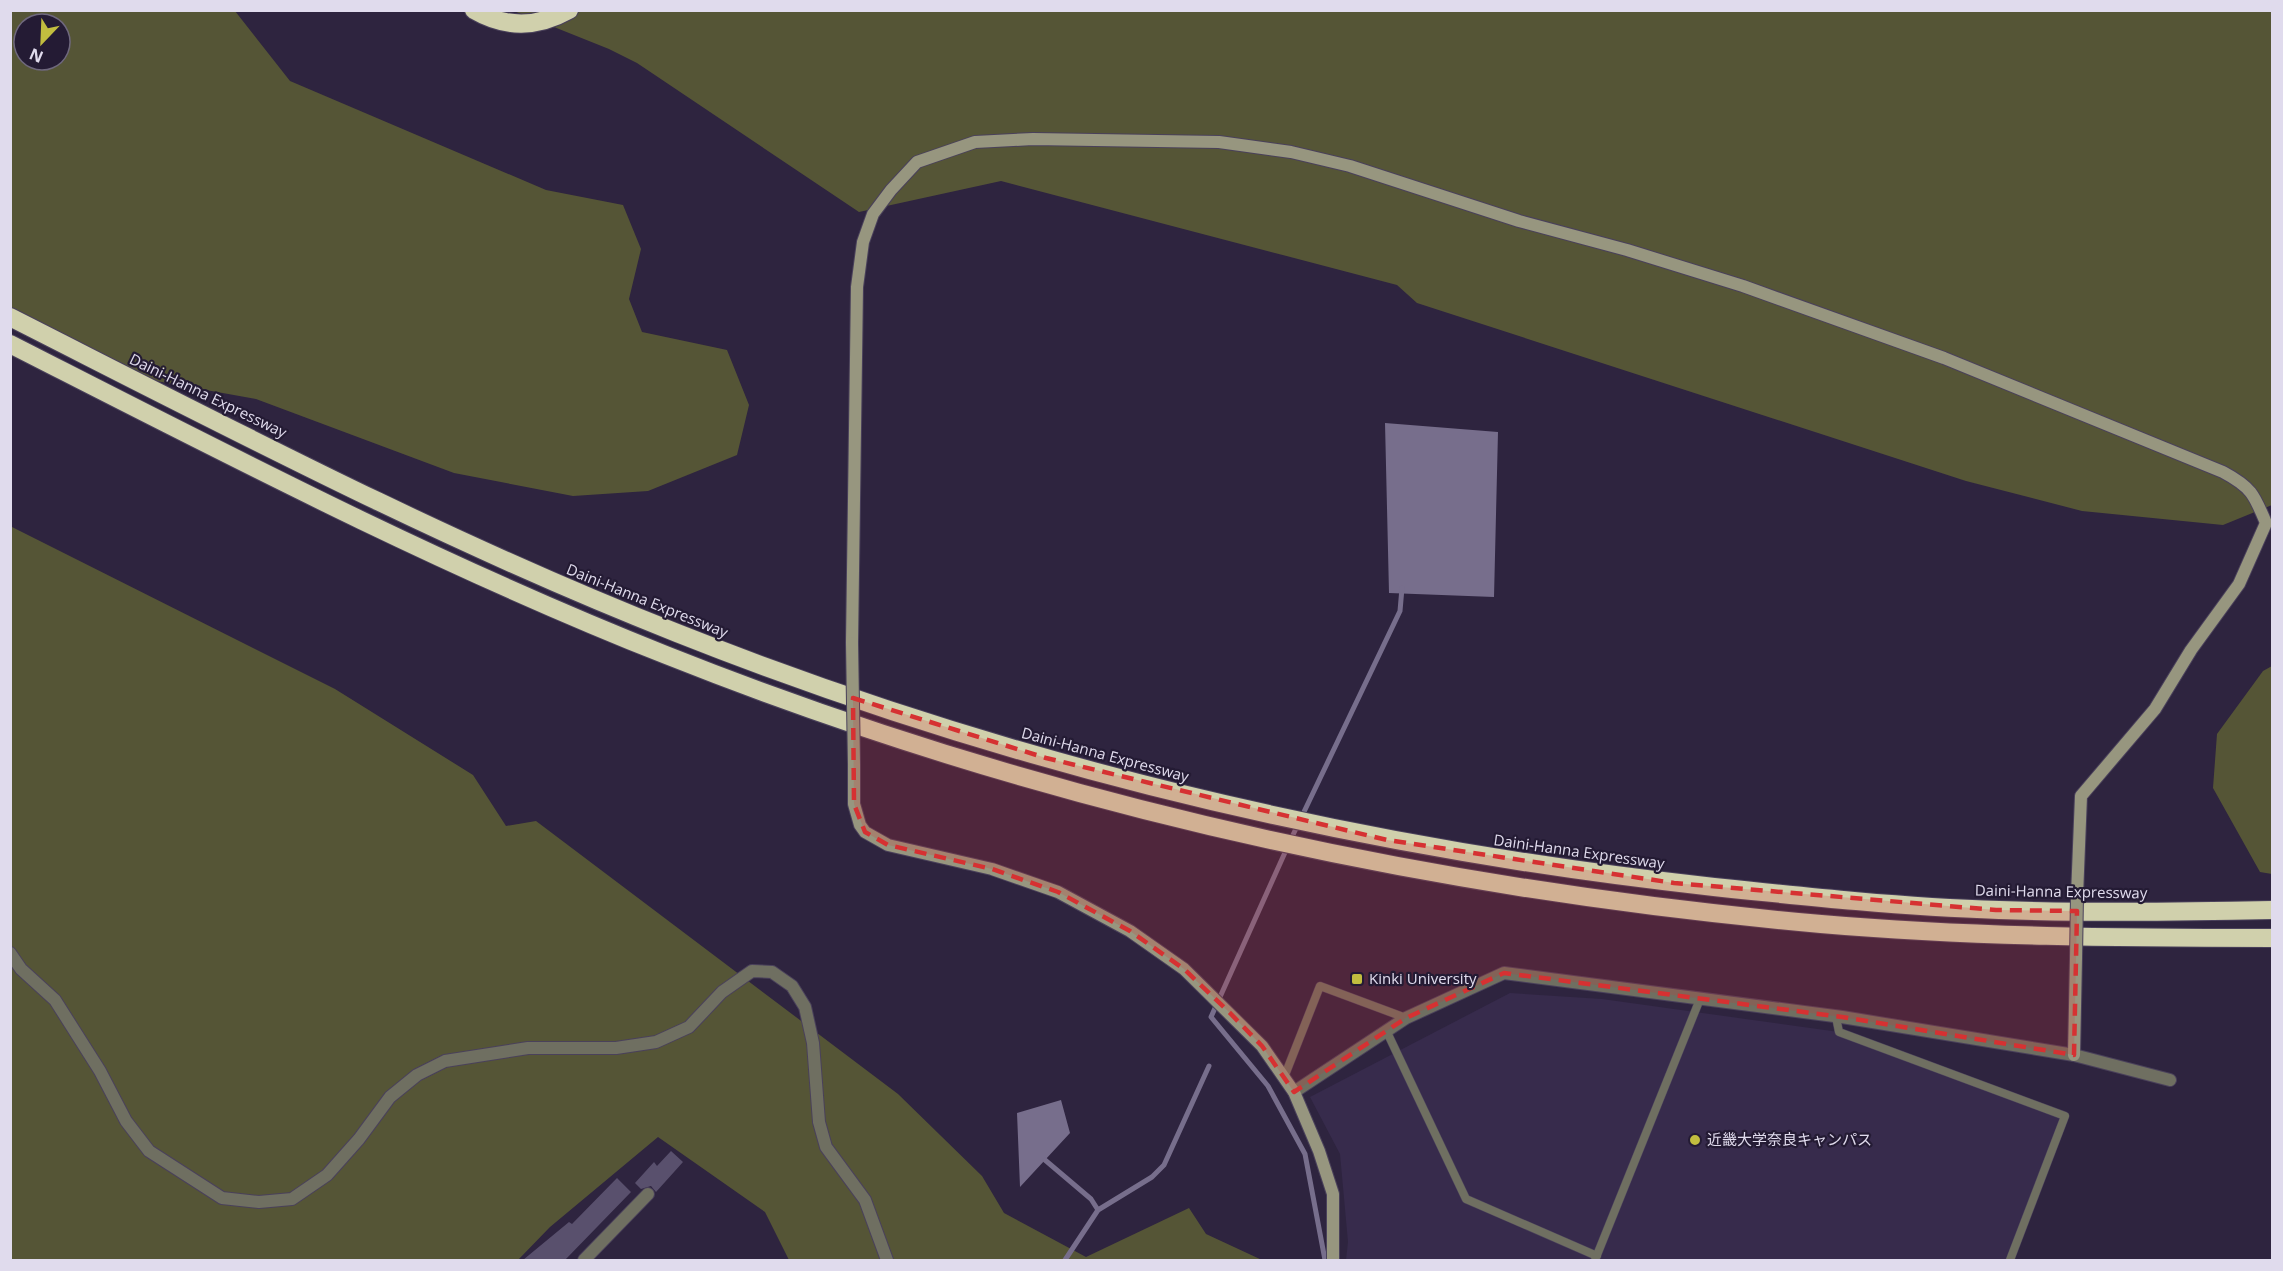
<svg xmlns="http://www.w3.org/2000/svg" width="2283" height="1271" font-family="'Open Sans','Noto Sans JP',sans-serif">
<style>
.built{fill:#372b4c}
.forest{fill:#555536;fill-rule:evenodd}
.water{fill:#776e8c}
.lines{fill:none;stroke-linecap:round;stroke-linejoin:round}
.stream{stroke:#776e8c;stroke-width:5}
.building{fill:#59506d}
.lane-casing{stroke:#4a415b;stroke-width:9}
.street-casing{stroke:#4a415b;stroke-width:14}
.secondary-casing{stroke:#4a415b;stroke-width:14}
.highway-casing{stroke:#4a415b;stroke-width:20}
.lane{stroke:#6f6f61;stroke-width:8}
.street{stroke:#6f6f61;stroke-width:12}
.secondary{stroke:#97967f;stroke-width:12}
.highway{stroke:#d0d0ac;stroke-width:18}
.secondary-bridge-casing{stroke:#4a415b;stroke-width:14;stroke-linecap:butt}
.secondary-bridge{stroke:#97967f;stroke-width:12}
.marked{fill:#d63132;fill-opacity:0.2;stroke:#d63132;stroke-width:4.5;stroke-dasharray:12 8;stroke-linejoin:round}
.poi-dot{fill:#c2bd3f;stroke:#241b34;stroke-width:2}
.labels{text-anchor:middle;stroke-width:4.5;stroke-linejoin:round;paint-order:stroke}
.street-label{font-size:15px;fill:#e0dbed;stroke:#241b34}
.poi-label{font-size:15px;fill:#e0dbed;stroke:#241b34;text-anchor:start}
</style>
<rect width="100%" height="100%" fill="#2e243f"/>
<path class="built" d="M1510,993L1602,999L1839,1032L2065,1116L2010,1260H1346L1348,1242L1340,1154L1310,1097Z"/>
<path class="forest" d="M10,11H235L290,81L546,190L623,205L641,249L629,299L642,332L727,350L749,405L737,455L648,491L573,496L454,473L256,399L145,379L11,322ZM24,24H60V60H24Z
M514,11H2272V505L2223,525L2082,511L1966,481L1417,303L1397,285L1001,181L859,212L637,63L609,49Z
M10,526L335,689L473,775L506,826L536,821L898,1094L982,1176L1004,1213L1086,1257L1189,1208L1206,1234L1262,1260H789L765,1212L658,1137L550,1227L518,1260H11Z
M2272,666V874L2260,872L2213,788L2217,734L2263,671Z"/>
<path class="water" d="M1385,423L1498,432L1494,597L1389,593Z
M1061,1100L1070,1133L1020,1187L1017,1113Z"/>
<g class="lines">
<path class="stream" d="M1291,839L1400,611L1402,588
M1287,848L1211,1017L1268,1086L1305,1154L1325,1260
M1045,1160L1091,1199L1098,1210
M1065,1260L1098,1210L1152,1177L1164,1165L1209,1066"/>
</g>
<path class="building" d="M671,1151L683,1162L656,1192L651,1186L641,1189L635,1183L654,1162L657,1166Z
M617,1178L631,1192L565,1260H523L569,1222L572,1224Z"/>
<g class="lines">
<defs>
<path id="lane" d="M1836,1017L1839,1032L2065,1116L2010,1260
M1386,1030L1466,1199L1597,1256
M1285,1075L1320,986L1406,1018
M1595,1260L1700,999"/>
<path id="street" d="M10,953L21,969L55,1000L100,1071L126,1121L149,1151L222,1198L259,1202L292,1199L327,1175L359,1139L390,1097L417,1075L445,1061L528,1048H616L656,1042L689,1027L722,992L752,971L772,972L792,986L805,1007L813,1043L819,1122L826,1147L865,1200L887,1260
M1294,1092L1406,1018L1504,973L1842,1017L2074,1055L2170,1080
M584,1260L648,1194"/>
<path id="secondary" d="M852,643L857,287L863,242L873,214L891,190L917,162L975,142L1033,139L1219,142L1291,152L1350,166L1519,221L1627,250L1743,286L1944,358L2223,472C2251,487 2254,494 2266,523L2239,584L2191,650L2155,709L2081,796L2077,896
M854,764V804L860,825L865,832L888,845L992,869L1058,892L1130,931L1184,969L1262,1046L1294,1092L1319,1151L1333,1194V1260
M2074,1055L2076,958"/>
<path id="highway" d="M474,10C505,28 537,28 569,10
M10,317C229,428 448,543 677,633C1012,766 1356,848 1714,887C1809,897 1904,907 1999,910C2090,913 2181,912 2272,910
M10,344C226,454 441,566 666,655C1035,802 1426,889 1821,924C1971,937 2122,938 2272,938"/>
</defs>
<use href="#lane" class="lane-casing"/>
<use href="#street" class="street-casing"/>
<use href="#secondary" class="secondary-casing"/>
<use href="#highway" class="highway-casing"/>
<use href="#lane" class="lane"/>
<use href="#street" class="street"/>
<use href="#secondary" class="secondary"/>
<use href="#highway" class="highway"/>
<defs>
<path id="secondary-bridge" d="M852,643L854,764
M2076,958L2077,896"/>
</defs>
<use href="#secondary-bridge" class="secondary-bridge-casing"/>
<use href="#secondary-bridge" class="secondary-bridge"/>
</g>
<path class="marked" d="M853,698L1046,758L1387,840L1674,883L1996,910L2077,911L2074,1055L1842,1017L1504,973L1406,1018L1294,1092L1262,1046L1230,1013L1184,969L1130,931L1058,892L992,869L888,845L865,832L854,804Z"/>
<g class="poi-dot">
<rect x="1351" y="973" width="12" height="12" rx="3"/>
<circle cx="1695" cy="1140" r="6"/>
</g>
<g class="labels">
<g class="street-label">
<text transform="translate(208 396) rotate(26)" y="5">Daini-Hanna Expressway</text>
<text transform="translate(647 601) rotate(22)" y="5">Daini-Hanna Expressway</text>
<text transform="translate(1105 755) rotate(15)" y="5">Daini-Hanna Expressway</text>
<text transform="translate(1579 852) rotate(8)" y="5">Daini-Hanna Expressway</text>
<text transform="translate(2061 892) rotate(1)" y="5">Daini-Hanna Expressway</text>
</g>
<g class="poi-label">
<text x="1369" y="984">Kinki University</text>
<text x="1707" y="1145">近畿大学奈良キャンパス</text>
</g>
</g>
<rect width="2283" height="1271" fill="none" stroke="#e0dbed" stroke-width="24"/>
<g transform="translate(42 42) rotate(203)"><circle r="28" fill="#241b34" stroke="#6f687e" stroke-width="1.5"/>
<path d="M0-4.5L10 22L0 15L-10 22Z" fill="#c2bd3f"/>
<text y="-9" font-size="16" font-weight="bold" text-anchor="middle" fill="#e0dbed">N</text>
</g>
</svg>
